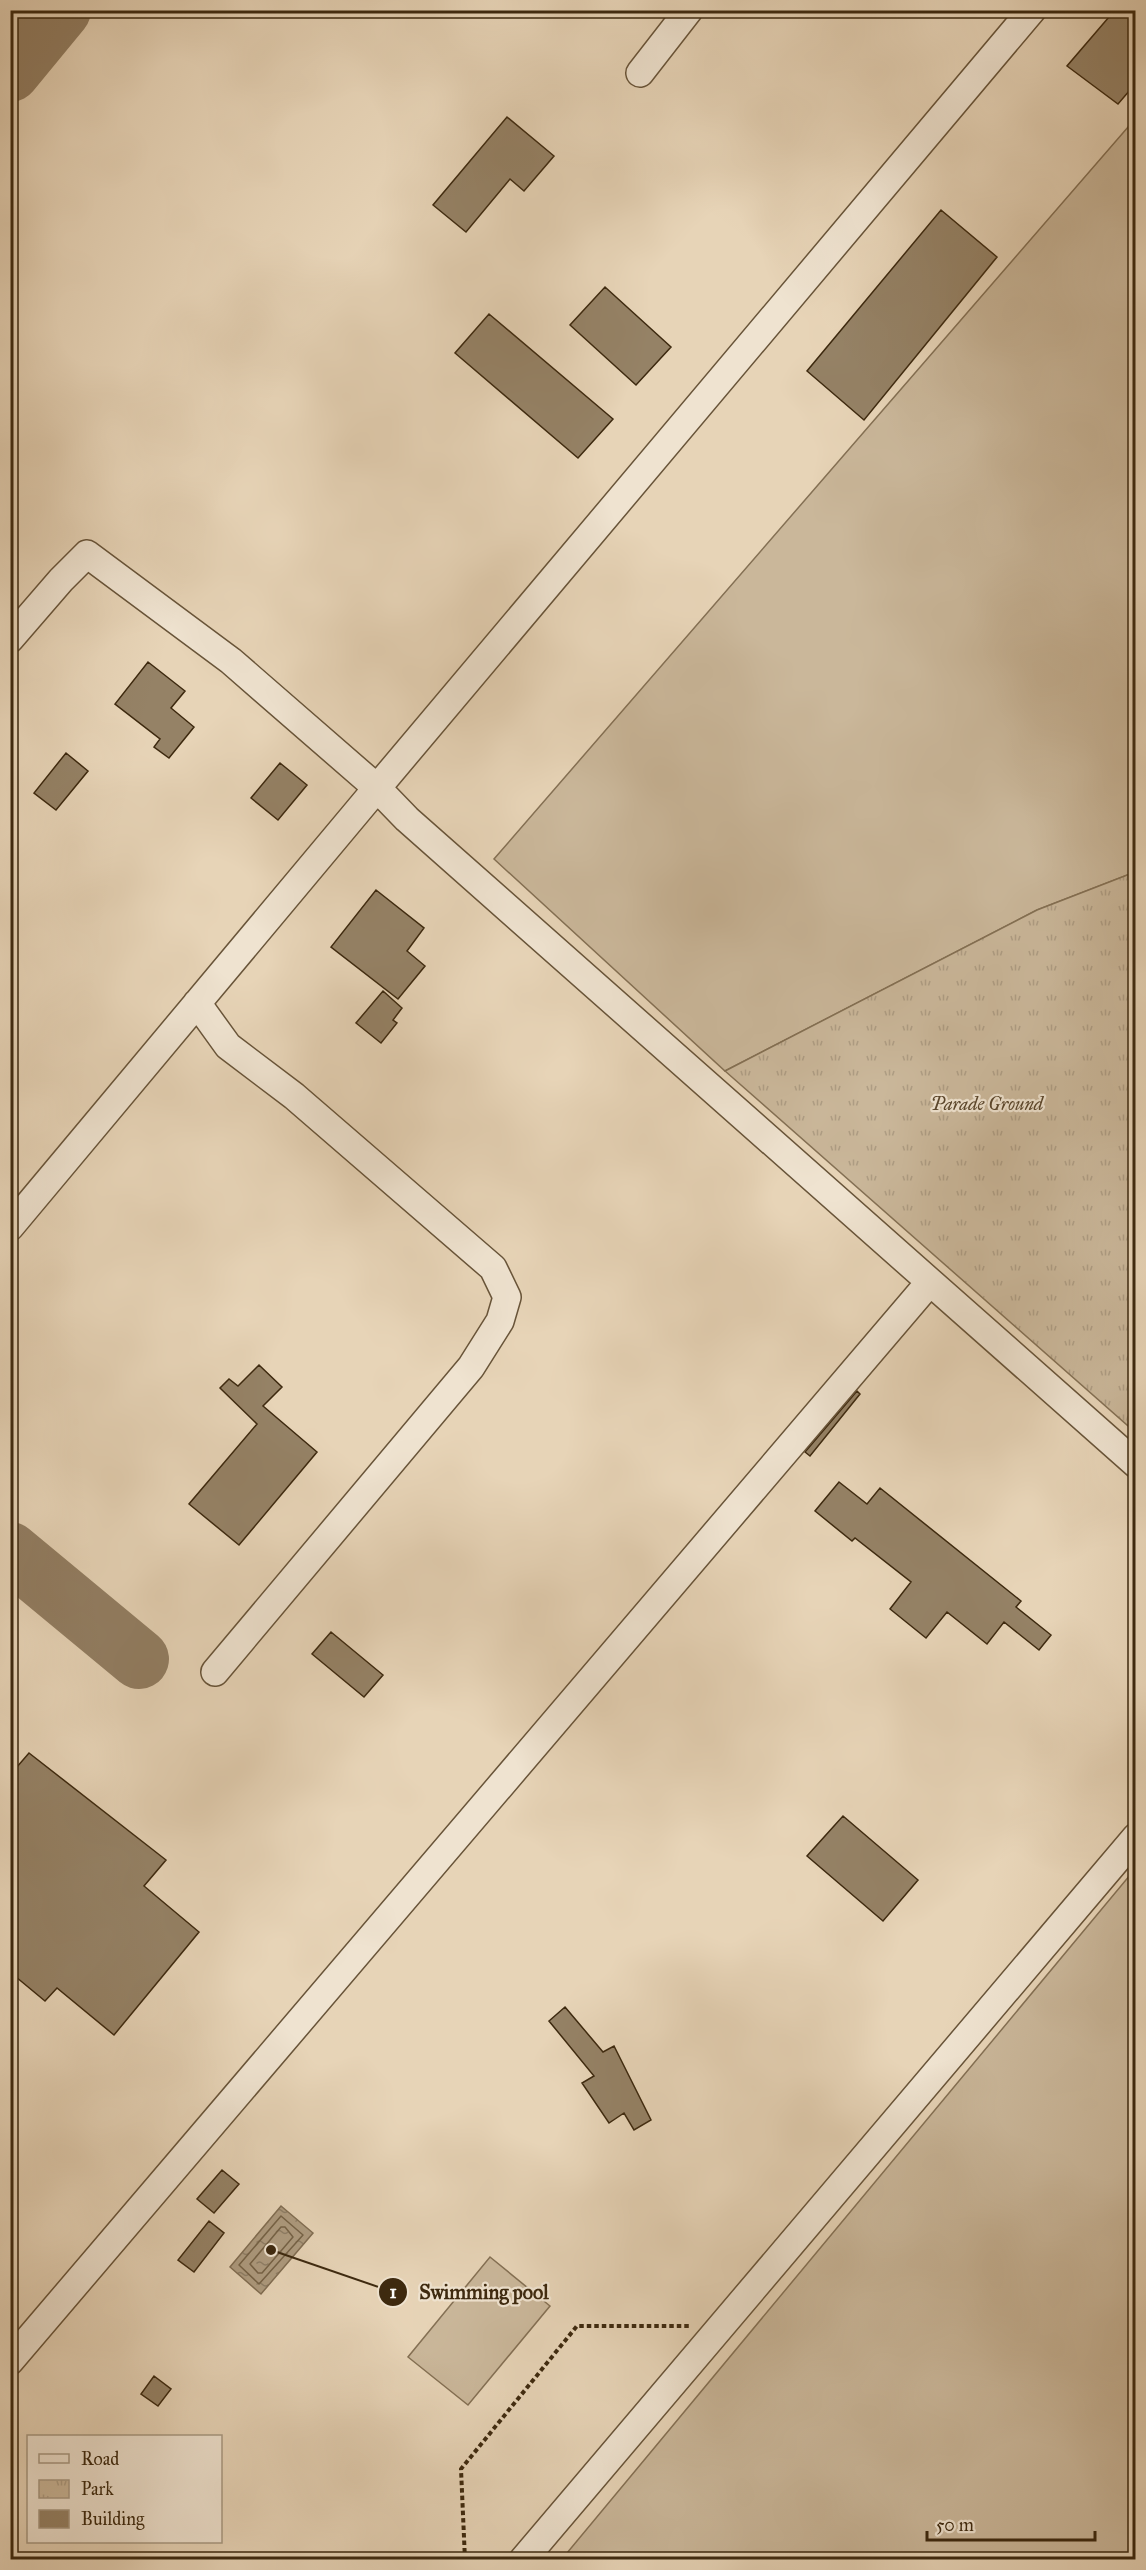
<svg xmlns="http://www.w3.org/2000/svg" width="1146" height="2570" font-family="'IM FELL Great Primer',serif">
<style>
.green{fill:#cab79a;stroke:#847054;stroke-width:1.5}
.park{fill:url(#park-tufts);stroke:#847054;stroke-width:1.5}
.water{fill:url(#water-ripples);stroke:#806d52;stroke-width:1.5}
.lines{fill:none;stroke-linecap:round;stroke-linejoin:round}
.shore{stroke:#756246;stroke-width:1.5}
.taxiway{stroke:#927e63;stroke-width:60}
.building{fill:#958266;stroke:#3d290f;stroke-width:1.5}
.minor-casing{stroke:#685439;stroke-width:30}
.path{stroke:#3d290f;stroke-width:4;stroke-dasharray:4.5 3;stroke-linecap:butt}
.minor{stroke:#efe3d0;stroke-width:27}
.labels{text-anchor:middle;stroke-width:4.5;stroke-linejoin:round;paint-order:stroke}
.park-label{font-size:18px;font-style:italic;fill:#59452b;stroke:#efe3d0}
.leader{fill:none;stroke:#3d290f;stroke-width:2}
.callout-dot{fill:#3d290f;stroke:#efe3d0;stroke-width:2}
.mark-label{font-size:18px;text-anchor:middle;font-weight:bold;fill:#fff}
.callout-label{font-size:20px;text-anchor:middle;font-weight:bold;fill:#3d290f;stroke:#efe3d0;stroke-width:4.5;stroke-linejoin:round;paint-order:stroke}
</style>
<defs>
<pattern id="park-tufts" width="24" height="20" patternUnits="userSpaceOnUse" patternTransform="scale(1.5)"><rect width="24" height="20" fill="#cab79a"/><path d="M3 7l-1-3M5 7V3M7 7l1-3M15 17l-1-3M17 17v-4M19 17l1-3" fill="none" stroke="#ae9d84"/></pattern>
<pattern id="water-ripples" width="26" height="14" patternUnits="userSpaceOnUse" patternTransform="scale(1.5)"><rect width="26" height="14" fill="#ad9a7e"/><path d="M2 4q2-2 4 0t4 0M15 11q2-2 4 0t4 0" fill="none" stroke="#8e7e66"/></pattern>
</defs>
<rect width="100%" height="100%" fill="#e7d4b7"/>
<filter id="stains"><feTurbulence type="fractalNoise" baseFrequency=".00333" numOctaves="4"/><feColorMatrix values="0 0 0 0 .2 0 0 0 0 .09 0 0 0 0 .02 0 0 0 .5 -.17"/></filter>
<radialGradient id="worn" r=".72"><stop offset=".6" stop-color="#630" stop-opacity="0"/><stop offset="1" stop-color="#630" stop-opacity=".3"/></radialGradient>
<path class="green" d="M1135,119V872L1037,910L725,1071L494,859Z
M1135,1869V2559H562Z
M490,2257L550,2306L468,2405L408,2357Z"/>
<path class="park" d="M1135,872V1432L725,1071L1037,910Z"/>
<path class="water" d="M281,2206L313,2233L261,2294L230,2267Z"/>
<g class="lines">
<path class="shore" d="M281,2216L303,2235L259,2284L239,2265Z
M281,2227H285L293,2237L262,2273H258L250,2264Z"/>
<path class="taxiway" d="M10,72L61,10
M10,1552L139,1659"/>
</g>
<path class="building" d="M1115,10H1130L1136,16V83L1118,104L1067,66Z
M507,117L554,156L524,191L510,179L466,232L433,205Z
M941,210L997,257L864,420L807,371Z
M605,287L671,347L636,385L570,325Z
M489,314L613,419L578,458L455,353Z
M148,662L185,691L171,708L194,727L169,758L154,747L160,739L115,704Z
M66,753L88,771L56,810L34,793Z
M280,763L307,785L278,820L251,798Z
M376,890L424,928L407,951L425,966L398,999L331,947Z
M383,991L402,1008L393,1020L397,1023L381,1043L356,1023Z
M259,1365L282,1387L263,1406L317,1452L239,1545L189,1504L257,1424L220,1388L229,1379L238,1386Z
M857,1391L860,1394L810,1456L805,1452Z
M839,1482L867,1504L880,1488L1021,1601L1016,1607L1051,1635L1039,1650L1004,1622L987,1644L947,1612L926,1638L890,1609L911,1582L855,1538L852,1541L815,1511Z
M331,1632L383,1675L364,1697L312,1654Z
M29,1753L166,1860L144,1886L199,1932L114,2035L57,1988L45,2001L10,1972V1775Z
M843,1816L918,1880L883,1921L807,1856Z
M565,2007L603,2052L614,2046L651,2120L634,2130L624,2113L609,2123L582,2083L594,2076L549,2021Z
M222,2170L239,2184L214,2213L197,2199Z
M209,2221L224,2233L194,2272L178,2260Z
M154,2376L171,2389L158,2406L141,2394Z"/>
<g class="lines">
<defs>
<path id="minor" d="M640,73L689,10
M10,639L61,580L87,554L231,661L377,788L1032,10
M197,1003L228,1046L294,1096L493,1268L507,1297L500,1321L471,1367L215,1672
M10,1227L377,788L407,819L1136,1464
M10,2361L929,1283
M523,2560L1136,1837"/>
</defs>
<use href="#minor" class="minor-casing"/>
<path class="path" d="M465,2560L461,2469L577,2326H689"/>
<use href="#minor" class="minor"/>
</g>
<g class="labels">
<g class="park-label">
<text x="987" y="1110">Parade Ground</text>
</g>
</g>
<path class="leader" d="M271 2250L393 2292"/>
<g class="callout-dot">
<circle cx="271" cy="2250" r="6"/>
<circle cx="393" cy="2292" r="15"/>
</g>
<g class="mark-label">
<text x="393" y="2298">1</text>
</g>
<g class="callout-label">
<text x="484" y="2299">Swimming pool</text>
</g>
<rect width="1146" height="2570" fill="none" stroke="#e7d4b7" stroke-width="36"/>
<rect x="12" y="12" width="1122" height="2546" fill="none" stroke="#3d290f" stroke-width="3"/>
<rect x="18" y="18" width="1110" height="2534" fill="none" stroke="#3d290f" stroke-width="1.5"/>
<rect x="27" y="2435" width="195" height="108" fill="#efe3d0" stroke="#a89983" stroke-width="1.5"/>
<rect x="39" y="2454" width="30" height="9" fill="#efe3d0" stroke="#a89983" stroke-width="1.5"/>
<text x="81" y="2465" font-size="18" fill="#3d290f">Road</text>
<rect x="39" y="2480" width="30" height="18" fill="url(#park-tufts)" stroke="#a89983" stroke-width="1.5"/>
<text x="81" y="2495" font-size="18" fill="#3d290f">Park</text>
<rect x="39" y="2510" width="30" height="18" fill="#958266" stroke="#a89983" stroke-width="1.5"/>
<text x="81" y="2525" font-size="18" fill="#3d290f">Building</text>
<path d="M927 2531v9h168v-9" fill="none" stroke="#3d290f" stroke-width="3"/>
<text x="936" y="2531" font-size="18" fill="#3d290f" stroke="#efe3d0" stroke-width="4.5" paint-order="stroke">50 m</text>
<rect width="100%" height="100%" filter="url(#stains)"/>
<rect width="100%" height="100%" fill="url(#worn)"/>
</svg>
